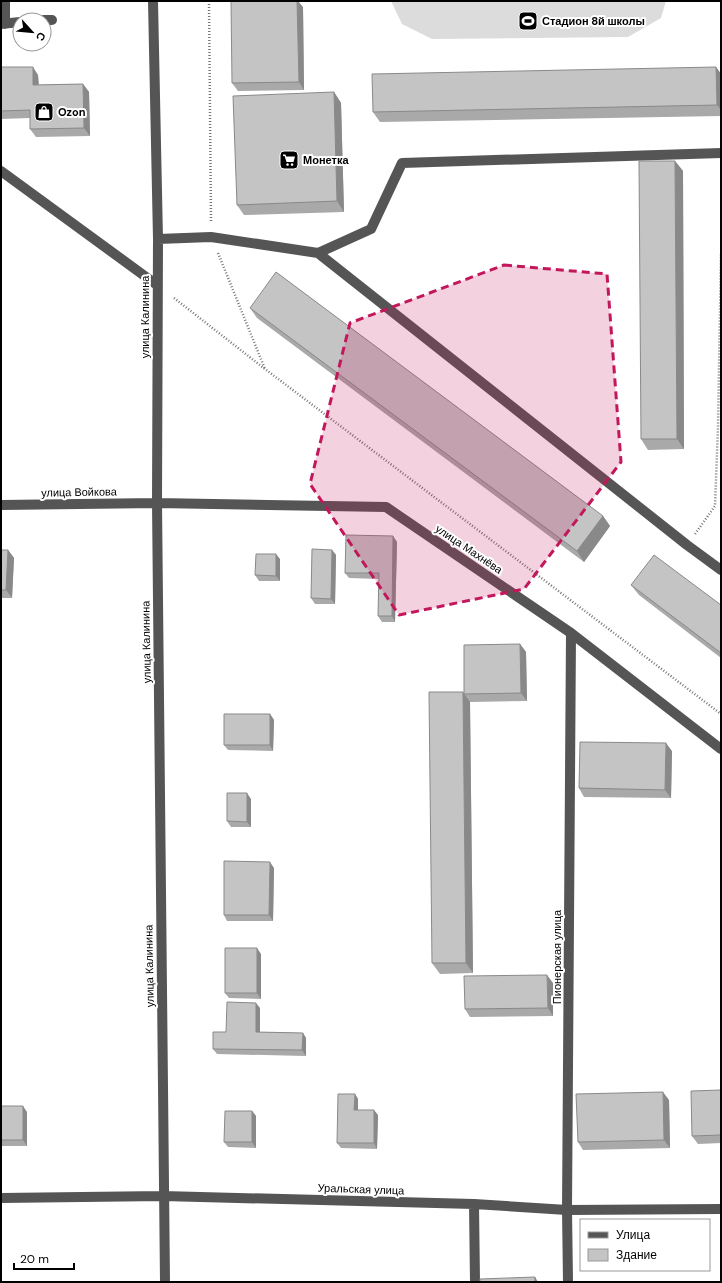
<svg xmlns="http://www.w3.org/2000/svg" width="722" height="1283" font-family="'DM Sans',sans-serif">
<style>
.pitch{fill:#dcdcdc}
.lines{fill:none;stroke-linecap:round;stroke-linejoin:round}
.path{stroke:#777;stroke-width:2.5;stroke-dasharray:1 2;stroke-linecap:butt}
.minor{stroke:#555;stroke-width:10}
.wall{fill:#a9a9a9}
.shaded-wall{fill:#898989}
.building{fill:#c4c4c4;stroke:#898989}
.marked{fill:#c2185b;fill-opacity:0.2;stroke:#c2185b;stroke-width:3;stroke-dasharray:8 5;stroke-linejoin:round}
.labels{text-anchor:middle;stroke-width:4;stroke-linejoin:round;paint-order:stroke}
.poi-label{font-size:11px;font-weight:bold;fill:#000;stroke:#fff;text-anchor:start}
.street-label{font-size:11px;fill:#000;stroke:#fff}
</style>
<rect width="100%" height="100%" fill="#fff"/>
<path class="pitch" d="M391,1H666L661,18L628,37L432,39L402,24Z"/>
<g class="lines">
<path class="path" d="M209,1L211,221
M218,253L265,369
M174,298L265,369L721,714
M695,534L715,506L718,427L721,253"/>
<path class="minor" d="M5,1V24
M153,1L158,239L157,503L165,1282
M44,20H52
M1,24L20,22
M1,171L157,285
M158,239L211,237L318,253L371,229L402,163L721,153
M318,253L687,545L721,570
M1,505L157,503L386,507L571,633L721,749
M1,1198L163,1196L474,1204L567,1210L721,1209
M474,1204L475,1282
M568,1282L567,1210L571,633"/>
</g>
<path class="wall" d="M303,7L304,90L238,91L232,83Z
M1,67L38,75L39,85L83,84L89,92L90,136L36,137L30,129V118L1,119Z
M716,67L721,74V116L380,122L373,112Z
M334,92L341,103L344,212L244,215L237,205Z
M675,161L683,171L684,449L648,450L641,439Z
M250,308L603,516L610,526L584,562L257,318Z
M393,536L397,542L395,622H382L378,616L379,579L349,578L345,573Z
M1,550H8L14,558L12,598H1Z
M332,550L336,555L335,604H315L311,598Z
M280,559V581H259L255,575Z
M631,585L721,605V658L639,595Z
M520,644L526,652L527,701L470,702L464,694Z
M463,692L470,702L473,973L440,974L432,963Z
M270,714L274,720L273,751L228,750L224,745Z
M672,751L671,798L584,797L579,788Z
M251,799V827H231L227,821Z
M274,868L273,921H227L224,915Z
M261,954V999L229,998L225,993Z
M553,983V1016L470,1017L465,1009Z
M260,1008V1032L303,1033L306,1038V1056L217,1054L213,1049L226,1032Z
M721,1090V1143L698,1144L692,1136Z
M355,1094L358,1099V1110L378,1115L377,1149L341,1148L337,1143Z
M669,1100L670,1148L583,1150L578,1142Z
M1,1106L27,1112V1146H1Z
M252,1111L256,1116V1148L228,1147L224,1142Z"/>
<path class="shaded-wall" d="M297,1H298L303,7L304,90L299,82Z
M33,67L38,75L39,93L33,85Z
M716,67L721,74V110L717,105Z
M83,84L89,92L90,136L84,128Z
M334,92L341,103L344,212L337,201Z
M675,161L683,171L684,449L677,439Z
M603,516L610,526L584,562L577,551Z
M393,536L397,542L395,622L392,616Z
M8,550L14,558L12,598L6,590Z
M332,550L336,555L335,604L331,599Z
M276,554L280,559V581L276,576Z
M520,644L526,652L527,701L521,693Z
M463,692L470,702L473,973L466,963Z
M270,714L274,720L273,751L270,745Z
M666,743L672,751L671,798L665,790Z
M247,793L251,799V827L247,822Z
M270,862L274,868L273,921L269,915Z
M257,948L261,954V999L257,993Z
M547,975L553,983V1016L548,1008Z
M256,1003L260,1008V1038L256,1032Z
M303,1033L306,1038V1056L302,1050Z
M663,1092L669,1100L670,1148L664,1140Z
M355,1094L358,1099V1115L354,1110Z
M23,1106L27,1112V1146L23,1140Z
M374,1110L378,1115L377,1149L374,1143Z
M252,1111L256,1116V1148L252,1142Z
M535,1277L538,1282H535Z"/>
<path class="building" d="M231,1H297L299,82L232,83Z
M1,67H33V85L83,84L84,128L30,129V110L1,111Z
M716,67L717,105L373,112L372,74Z
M334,92L337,201L237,205L233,96Z
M639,161H675L677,439H641Z
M276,272L603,516L577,551L250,308Z
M346,535L393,536L392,616H378L379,573H345Z
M312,549L332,550L331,599L311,598Z
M1,550H8L6,590H1Z
M256,554H276V576L255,575Z
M654,555L721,605V653L631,585Z
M520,644L521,693L464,694V645Z
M429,692H463L466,963H432Z
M224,714H270V745H224Z
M580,742L666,743L665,790L579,788Z
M227,793H247V822L227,821Z
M224,861L270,862L269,915H224Z
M225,948H257V993H225Z
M547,975L548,1008L465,1009L464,976Z
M227,1002L256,1003V1032L303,1033L302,1050L213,1049V1032H226Z
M721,1090V1135L692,1136L691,1091Z
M663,1092L664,1140L578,1142L576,1094Z
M338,1094H355L354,1110H374V1143H337Z
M1,1106H23V1140H1Z
M225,1111H252V1142H224Z
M535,1277V1282H480V1279Z"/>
<path class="marked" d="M504,265L607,274L621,462L524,589L399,615L310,484L350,323Z"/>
<defs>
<symbol id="stadium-square" viewBox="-11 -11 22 22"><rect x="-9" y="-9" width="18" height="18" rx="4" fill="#000" stroke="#fff"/><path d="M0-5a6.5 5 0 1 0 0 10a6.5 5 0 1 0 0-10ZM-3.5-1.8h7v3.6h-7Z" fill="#fff"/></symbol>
<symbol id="shop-square" viewBox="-11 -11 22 22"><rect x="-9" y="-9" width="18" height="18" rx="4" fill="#000" stroke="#fff"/><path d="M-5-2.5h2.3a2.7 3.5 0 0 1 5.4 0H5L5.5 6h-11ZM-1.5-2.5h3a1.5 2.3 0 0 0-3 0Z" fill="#fff"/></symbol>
<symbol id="supermarket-square" viewBox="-11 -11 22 22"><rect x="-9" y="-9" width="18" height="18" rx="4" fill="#000" stroke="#fff"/><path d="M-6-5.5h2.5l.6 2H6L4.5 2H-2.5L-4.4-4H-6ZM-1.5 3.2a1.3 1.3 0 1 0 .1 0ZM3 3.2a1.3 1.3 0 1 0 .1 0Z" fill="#fff"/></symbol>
</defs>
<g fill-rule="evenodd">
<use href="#stadium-square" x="517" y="10" width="22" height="22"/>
<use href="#shop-square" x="33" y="101" width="22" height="22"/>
<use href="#supermarket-square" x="278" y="149" width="22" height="22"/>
</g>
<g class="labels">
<g class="poi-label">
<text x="542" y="25">Стадион 8й школы</text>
<text x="58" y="116">Ozon</text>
<text x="303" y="164">Монетка</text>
</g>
<g class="street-label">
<text transform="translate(145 317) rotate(-90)" y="4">улица Калинина</text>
<text transform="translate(79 492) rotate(-1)" y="4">улица Войкова</text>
<text transform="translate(469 549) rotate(34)" y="4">улица Махнёва</text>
<text transform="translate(146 642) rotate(-91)" y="4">улица Калинина</text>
<text transform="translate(557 957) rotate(-90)" y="4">Пионерская улица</text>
<text transform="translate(149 966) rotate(-91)" y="4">улица Калинина</text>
<text transform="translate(361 1189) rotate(2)" y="4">Уральская улица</text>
</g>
</g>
<rect width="722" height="1283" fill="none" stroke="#000000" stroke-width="4"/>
<rect x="580" y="1219" width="130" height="52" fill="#ffffff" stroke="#999999"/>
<rect x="588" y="1232" width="20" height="6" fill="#555555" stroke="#999999"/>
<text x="616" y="1239" font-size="12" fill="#000000">Улица</text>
<rect x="588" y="1249" width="20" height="12" fill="#c4c4c4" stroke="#999999"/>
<text x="616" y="1259" font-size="12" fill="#000000">Здание</text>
<g transform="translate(32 32) rotate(117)"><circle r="19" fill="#ffffff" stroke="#999999"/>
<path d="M0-3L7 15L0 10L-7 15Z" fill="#000000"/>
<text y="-6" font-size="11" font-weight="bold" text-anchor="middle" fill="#000000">С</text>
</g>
<path d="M14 1263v6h60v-6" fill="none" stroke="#000000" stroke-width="2"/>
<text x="20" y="1263" font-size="12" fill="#000000" stroke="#ffffff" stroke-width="3" paint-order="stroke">20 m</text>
</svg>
